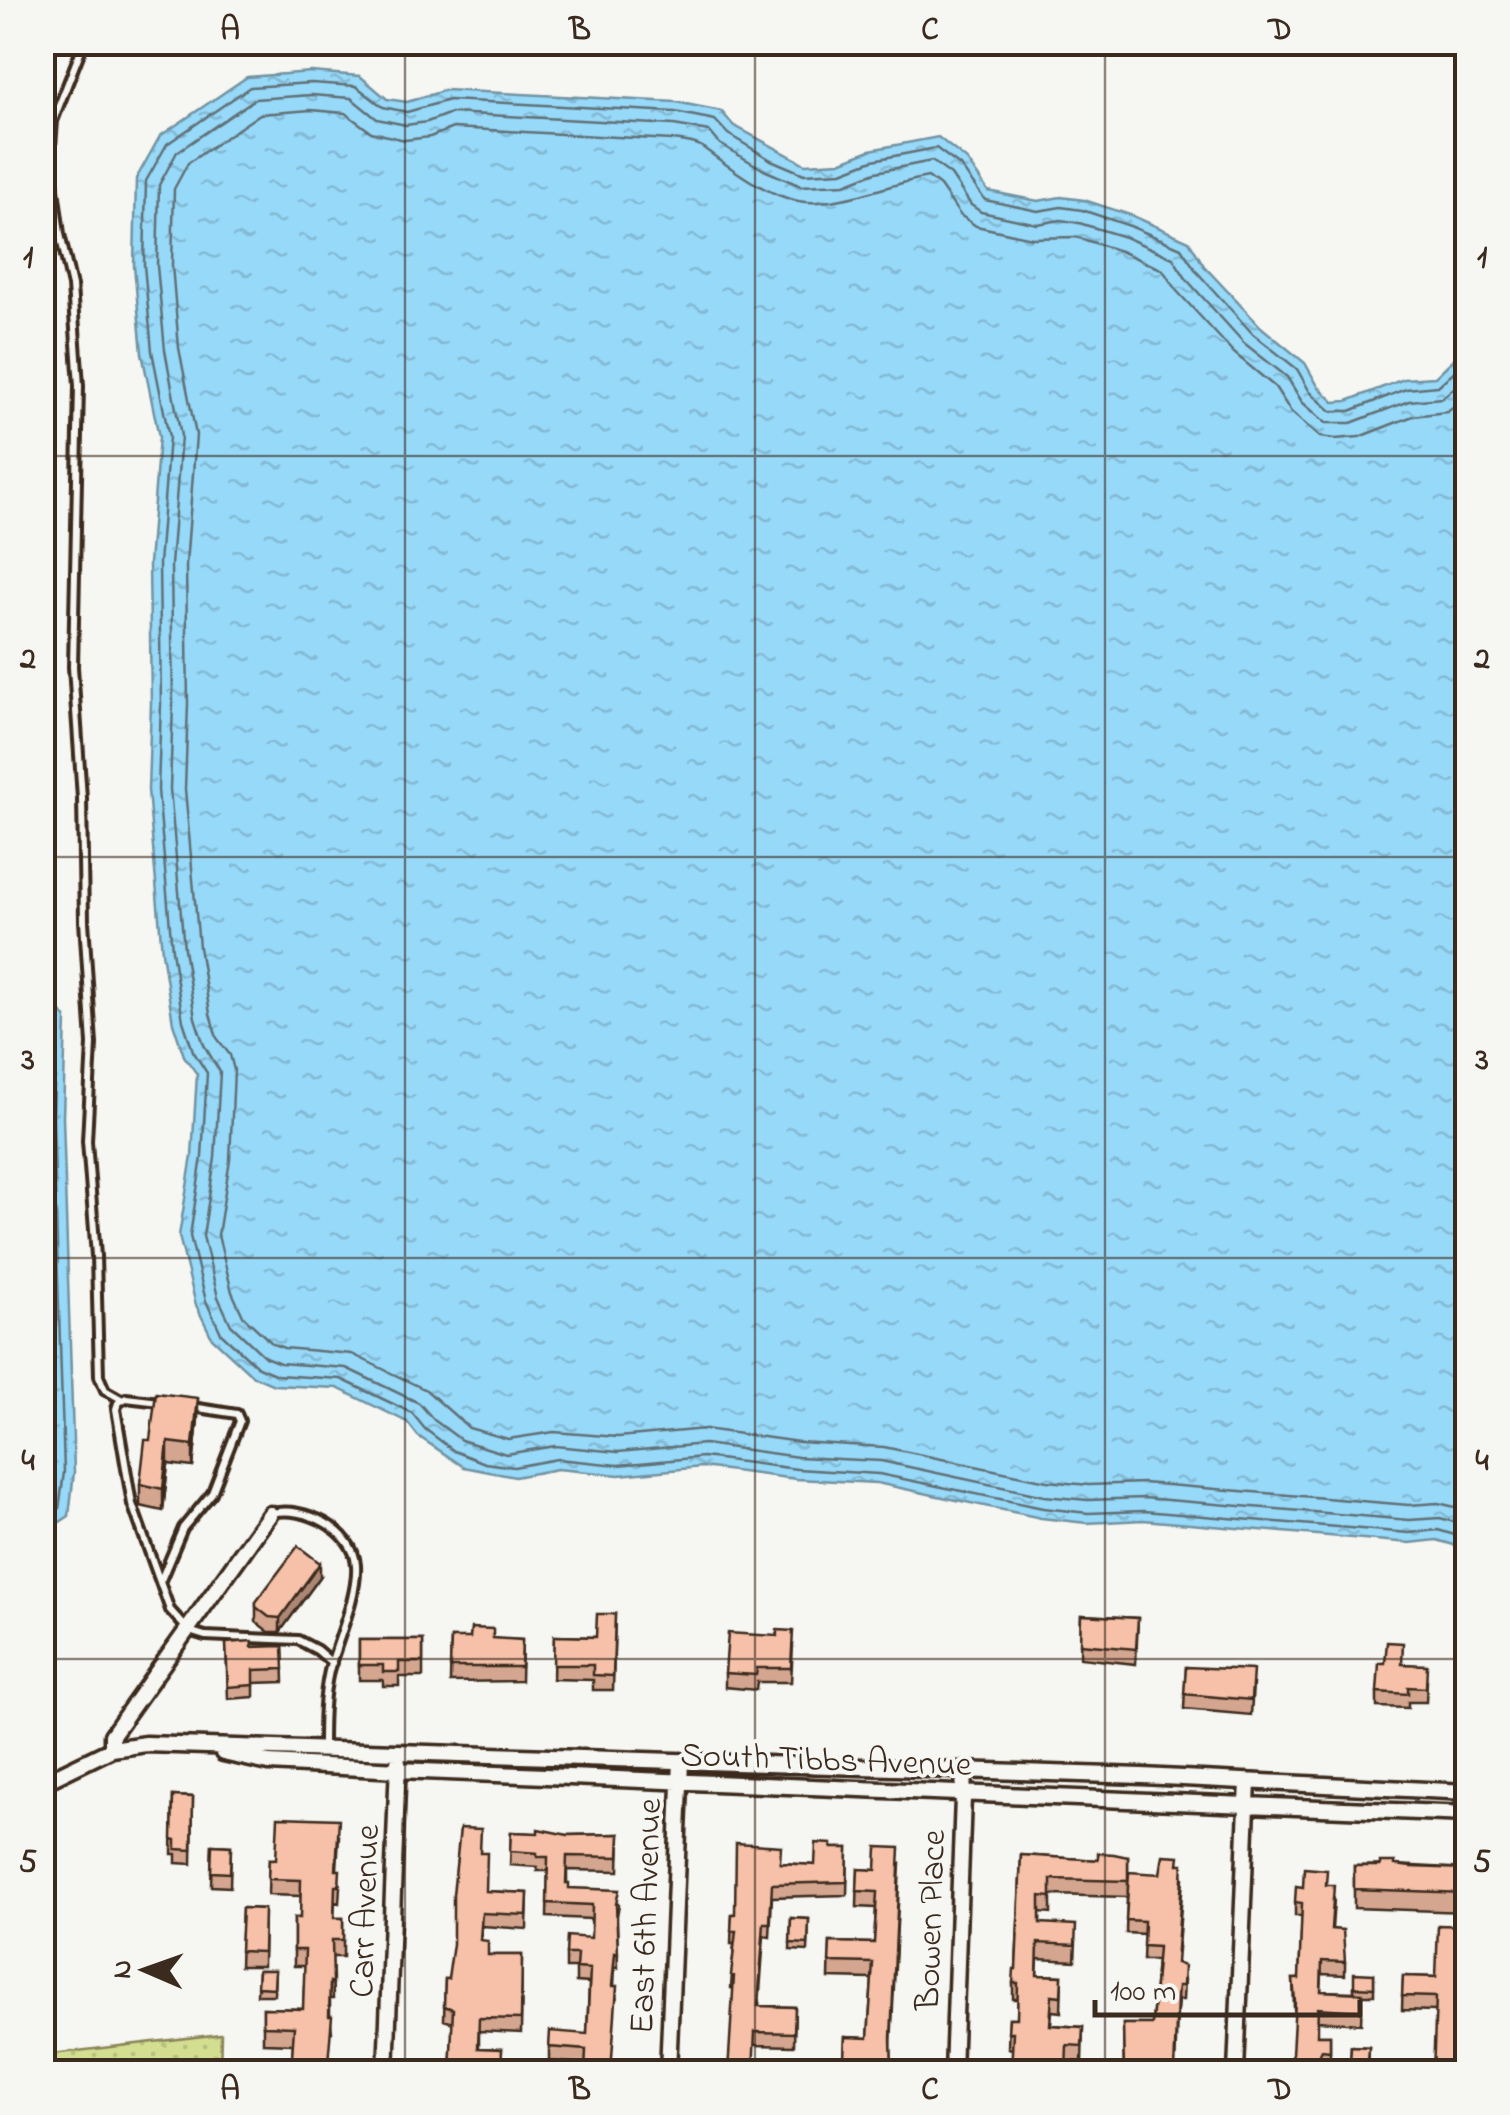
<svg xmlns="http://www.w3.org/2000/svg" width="1510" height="2115" font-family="'Indie Flower',sans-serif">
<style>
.park{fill:url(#park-dots);stroke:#888458;stroke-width:2.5}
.water{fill:url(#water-ripples);stroke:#7293a1;stroke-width:2.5}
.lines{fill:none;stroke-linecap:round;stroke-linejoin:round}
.shore{stroke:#607076;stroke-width:2.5}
.service-casing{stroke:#3b2a1e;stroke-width:14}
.minor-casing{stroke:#3b2a1e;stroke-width:21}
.service{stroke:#f6f6f2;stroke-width:6}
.minor{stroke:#f6f6f2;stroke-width:14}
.wall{fill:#d4a690;stroke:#3b2a1e;stroke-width:2.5}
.shaded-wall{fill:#ac8776;stroke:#3b2a1e;stroke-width:2.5}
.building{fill:#f6c1a8;stroke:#3b2a1e;stroke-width:2.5}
.grid{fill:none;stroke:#3b2a1e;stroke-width:2.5;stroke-opacity:0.55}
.labels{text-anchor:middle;stroke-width:8;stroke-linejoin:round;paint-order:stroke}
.street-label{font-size:35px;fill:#3b2a1e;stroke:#f6f6f2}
.neatline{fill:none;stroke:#3b2a1e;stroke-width:4}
.grid-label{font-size:32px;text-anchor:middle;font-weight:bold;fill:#3b2a1e}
</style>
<defs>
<pattern id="park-dots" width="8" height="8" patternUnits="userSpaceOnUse" patternTransform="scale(2.5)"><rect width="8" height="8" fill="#d4de91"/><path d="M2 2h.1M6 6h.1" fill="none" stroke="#b7bf7d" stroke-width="1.8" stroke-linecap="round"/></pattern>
<pattern id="water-ripples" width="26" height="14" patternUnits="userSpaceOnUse" patternTransform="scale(2.5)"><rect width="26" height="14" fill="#97d9f9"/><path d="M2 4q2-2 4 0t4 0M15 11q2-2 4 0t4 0" fill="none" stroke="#83bad5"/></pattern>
</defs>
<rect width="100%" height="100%" fill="#f6f6f2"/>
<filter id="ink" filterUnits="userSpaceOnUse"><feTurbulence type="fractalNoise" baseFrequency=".01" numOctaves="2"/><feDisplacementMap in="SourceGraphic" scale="20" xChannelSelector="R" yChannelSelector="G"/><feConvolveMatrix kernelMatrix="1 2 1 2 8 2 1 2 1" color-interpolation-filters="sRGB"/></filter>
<g filter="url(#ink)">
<path class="park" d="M221,2034L220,2072H43V2055Z"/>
<path class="water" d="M311,72L360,76L387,99L407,102L446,90L676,102L721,111L733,125L805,164L840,162L870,150L938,137L967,160L988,191L1038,201L1061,197L1084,200L1133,216L1189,241L1204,266L1261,327L1305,363L1318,386L1334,402L1347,401L1404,379L1435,377L1467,346V1549L1437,1540L1410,1543L1143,1520L1087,1523L1041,1518L877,1483L796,1479L702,1467L619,1475L557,1469L515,1477L464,1467L418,1436L407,1422L337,1388L274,1385L253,1376L212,1338L196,1305L179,1236L192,1156L197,1074L184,1056L173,1023L162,952L148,790L151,703L149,564L159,437L142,353L134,266L136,179L160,136L247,77Z
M43,299L55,384L54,479L48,573L43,592Z
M42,986L66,1019L63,1117L74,1472L69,1516L43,1533Z"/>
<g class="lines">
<path class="shore" d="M1468,359L1438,386L1406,389L1350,411H1331L1310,392L1297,369L1253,334L1197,272L1181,248L1130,226L1082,210L1061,207L1038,211L985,200L960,166L936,148L873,160L842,172L804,174L771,160L728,134L715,120L675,112L449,100L407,112L383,107L356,86L311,83L250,87L167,144L146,181L144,265L152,351L169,437L159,564L161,704L158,790L172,950L183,1021L193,1051L207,1073L202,1157L190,1236L206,1301L221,1333L258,1367L277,1375L341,1379L412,1413L425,1429L454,1451L485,1463L514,1467L557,1459L618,1465L703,1457L797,1469L879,1474L1043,1508L1088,1513L1143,1511L1409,1533L1438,1530L1468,1539
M42,371V507
M1468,376L1442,398L1409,401L1351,423H1326L1302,402L1287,377L1244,343L1187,280L1173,258L1125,237L1079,223L1061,220L1037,224L981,212L971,205L951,175L932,161L876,172L845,184L801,186L764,170L720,144L709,131L674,125L451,113L427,122L406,125L377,119L351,98L311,95L255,99L177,152L159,185L157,266L165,350L181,436L171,565L173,704L170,789L184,949L195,1018L204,1045L220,1072L215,1158L203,1236L218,1297L231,1325L265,1357L280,1363L346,1368L419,1403L434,1420L461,1440L506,1454L555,1446L618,1452L704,1444L798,1457L881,1461L1044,1496L1088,1500L1143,1498L1409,1520L1440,1518L1468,1526
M1468,397L1447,412L1413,416L1359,437L1335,439L1320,437L1291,412L1275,387L1234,353L1176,290L1163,270L1120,251L1076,237L1032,238L976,226L960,215L940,186L928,177C887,184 837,208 798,201C763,194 730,167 702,147C695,142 682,141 672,140L453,128L430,137L405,140L371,132L345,113L311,110L260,114L188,163L174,189L172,265L179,348L196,435L186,565L188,704L185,789L199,947L210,1014L217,1038L230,1055L234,1070L230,1160L218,1235L232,1292L243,1316L273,1344L284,1348L352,1354L426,1390L469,1428L508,1439L554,1432L618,1437L705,1429L799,1442L884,1447L1047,1481L1089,1485L1143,1483L1409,1505L1438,1503L1468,1510
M42,1003L56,1024L53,1118L64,1472L59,1509L42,1521
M42,1218L51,1472L48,1501L42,1506"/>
<defs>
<path id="service" d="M84,42L53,121L50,159L60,234L72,286L79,386L73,667L82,798L84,921L92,1044L87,1141L96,1256L99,1376L105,1390L121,1399
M831,42L852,43
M160,1402L126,1398L118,1403L116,1409L132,1504L170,1610L189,1631L205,1636L298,1640L317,1650L332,1663
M272,1513C304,1505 354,1530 356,1565C358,1596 337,1641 329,1671C323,1698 323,1722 323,1749
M161,1580L183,1528L212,1493L240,1421L237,1414L192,1407"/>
<path id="minor" d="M112,1749V1735L270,1514
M223,1753L269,1763L398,1770L1468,1814
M42,1783L112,1749L146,1744L1142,1776L1468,1792
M386,2072L398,1762
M668,2072L681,1761
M953,2072L964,1770
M1236,2072L1248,1781"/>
</defs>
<use href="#service" class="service-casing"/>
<use href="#minor" class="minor-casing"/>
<use href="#service" class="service"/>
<use href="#minor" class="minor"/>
</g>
<path class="wall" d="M42,42H68L66,51L42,45Z
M198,1419L193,1467L168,1464L163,1511L140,1506V1484L150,1440Z
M320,1577L280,1632H269L256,1622V1602Z
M615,1614L613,1690H593V1680L553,1679L554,1636L596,1637Z
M1081,1615L1138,1618L1136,1664L1080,1658Z
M451,1638L522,1640L521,1681L450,1682Z
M359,1640H423V1677H399V1686H383V1680H359Z
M226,1643L252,1647L283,1646L284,1682L254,1683V1697L228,1699Z
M793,1645L791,1682H757L756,1690L725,1687V1673Z
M1403,1664L1427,1680L1426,1702H1408V1708L1377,1707V1692Z
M1186,1667L1253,1684L1251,1715L1184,1709Z
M173,1796L193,1797L192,1864L176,1863V1854H172Z
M511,1832L568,1835L620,1834L619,1871L567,1870V1883L569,1888L619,1904L617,1916L618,1968L615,1967L614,1986L617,2000L585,2064L549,2061V2047L587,2034L589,1983L576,1982V1968H566V1954L591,1938V1919L547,1917L548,1871H537V1867L510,1865Z
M339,1836L337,1870L340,1886L339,1903L335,1902L334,1918H343V1957H332L333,1999H330V2016L332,2032L292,2057L293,2044L263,2043V2008L303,2009L305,1966H294V1918H300L301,1896L268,1895L269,1859H276Z
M212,1845L231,1846L230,1887L211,1886Z
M832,1848H848L847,1895L772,1897L770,1937L764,1936L759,2006L795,2007L794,2046L755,2045L734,1989L731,1988L734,1944H731L732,1914H735L781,1863L815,1865Z
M480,1853L486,1891L528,1893L527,1929L482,1926L481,1940L488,1955H522L521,2033L479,2031V2048L502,2049L501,2072H450L453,2023L444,2020L445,1979H448Z
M1021,1855L1098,1860L1128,1857V1890L1179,1864L1183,1878L1177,1963L1184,1979L1183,2000H1178L1177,2012L1175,2072H1124L1123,2024H1152L1157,1960H1143L1144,1934L1126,1933L1127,1897L1051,1895V1913L1040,1912V1923L1076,1941L1075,1961L1038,1959L1037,1975L1062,1976L1061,2012L1052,2011L1051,2025L1083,2027L1082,2062L1067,2061L1008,2048L1009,2018H1017L1018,1999H1013V1983L1016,1969Z
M900,1864L891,2046L892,2072H844L845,2037L868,2038L872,1979L829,1978L830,1942L874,1943L876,1908L857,1907L858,1869L876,1870Z
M1395,1865L1467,1869L1466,1912L1354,1908V1866Z
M1327,1885L1334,1899L1332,1929L1345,1962V1975L1322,1974L1321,1991L1354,1992V1987L1374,1974V1995H1362L1361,2024L1318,2021V2035H1330V2064H1322L1319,2070L1294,2009L1293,1979H1299L1302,1916H1295V1902L1303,1887Z
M242,1908L264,1909L263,1966H240Z
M791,1918L809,1919L808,1951L790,1950Z
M1467,1926L1466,1964L1463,1963L1461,1981L1435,2011L1402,2010L1403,1976L1436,1977Z
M258,1970H275L274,1995H257Z
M1351,2046L1369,2047L1368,2072L1350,2071Z"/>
<path class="shaded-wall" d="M198,1398V1419L193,1467V1445Z
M168,1442V1464L163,1511V1489Z
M320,1563V1577L280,1632V1618Z"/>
<path class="building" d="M156,1393L198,1398L193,1445L168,1442L163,1489L140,1484L145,1440H150Z
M298,1546L320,1563L280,1618L269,1617L256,1607V1602Z
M597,1614H615L613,1676L593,1675V1665H553L554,1636L596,1637Z
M1081,1615L1138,1618L1136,1649L1080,1644Z
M471,1628L493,1629V1638L522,1640L521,1667H450L451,1638H470Z
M777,1630L793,1631L791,1668H757L756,1675L725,1673L728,1633L777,1636Z
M359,1640H423V1662H399V1672H383V1665H359Z
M252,1641V1647L283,1646L284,1669L254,1670V1685L228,1687L226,1643Z
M1387,1642L1403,1643L1402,1664L1427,1665L1426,1688L1408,1687V1694L1377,1692L1379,1663H1385Z
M1186,1667L1253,1670L1251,1700L1184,1694Z
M173,1796L193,1797L192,1850L176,1849V1840L172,1839Z
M278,1817L339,1819L336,1870H340L339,1886H335L334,1918H343V1940H332L333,1983L330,1982L329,2016H332L328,2063H332V2072H264V2057H292L294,2027L263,2026V2008L303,2009L305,1950H294V1918H300L301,1880L268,1879L269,1859H276Z
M460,1828L481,1829L480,1853H487L486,1891L528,1893L527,1915L482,1913L480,1940L488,1941V1955H522L521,2019L479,2018L478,2048L502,2049L501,2070L476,2069V2072H450L453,2009L444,2006L445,1979H448L453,1944V1895Z
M538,1829L568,1835L620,1834L619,1857L567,1856L566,1883H569V1888L619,1890L616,1904L618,1954L615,1953L612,1986H617L611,2072H585L586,2050L549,2047L550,2031L587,2034L590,1969L576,1968L577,1954H566L567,1936L591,1938L592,1905L547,1903L548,1857H537V1853L510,1851L511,1832L538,1833Z
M736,1843L781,1846L780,1863L815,1865L816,1843L832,1844V1848H848L847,1882L772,1884L770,1923H764L758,2006L795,2007L794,2033L755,2032L753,2072H728L734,1976L731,1975L736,1931H731L732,1914H735Z
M212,1845L231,1846L230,1873L211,1872Z
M877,1847L900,1848L891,2038L892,2072H868V2058L844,2057L845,2037L868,2038L873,1963L829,1962L830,1942L874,1943L877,1892L857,1891L858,1869L876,1870Z
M1098,1853L1114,1854L1128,1857V1881L1051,1879V1897L1040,1896V1923L1076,1925L1075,1945L1038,1943L1037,1975L1062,1976L1061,1996L1052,1995L1050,2025L1083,2027L1082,2046L1067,2045L1066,2072H1011L1013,2032H1008L1009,2018H1017L1018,1983H1013L1014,1969H1016L1021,1855L1098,1860Z
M1163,1855L1179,1856L1178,1864H1183L1176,1963L1184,1966L1183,1986H1178L1177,1999L1174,2072H1150V2070H1124L1123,2024H1152L1158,1947L1143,1946L1144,1921L1126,1920L1129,1872L1160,1874Z
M1380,1862H1395V1865L1411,1867L1467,1869L1466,1893L1354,1889V1866H1380Z
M1304,1868L1327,1870L1326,1885H1334L1331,1929L1343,1930L1345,1962L1322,1961L1321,1991L1362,1993L1361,2011L1318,2008L1317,2035H1330V2051L1322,2050L1319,2056L1318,2072H1291L1295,2001L1293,1979H1299L1302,1903L1295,1902L1296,1886L1303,1887Z
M242,1908L264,1909L263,1952L240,1951Z
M791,1918L809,1919L808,1944L790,1943Z
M1438,1925L1467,1926L1466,1950L1463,1949L1461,1967L1457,2072H1433L1436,1997L1402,1996L1403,1976L1436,1977Z
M258,1970H275L274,1988L257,1987Z
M1354,1973L1374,1974V1988L1354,1987Z
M1351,2046L1369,2047L1368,2064L1350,2063Z"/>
</g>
<path class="grid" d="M405,42V2072M755,42V2072M1105,42V2072M42,456H1468M42,857H1468M42,1258H1468M42,1659H1468"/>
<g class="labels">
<g class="street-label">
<text transform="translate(826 1758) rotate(2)" y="12">South Tibbs Avenue</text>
<text transform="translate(363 1911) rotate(-88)" y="12">Carr Avenue</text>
<text transform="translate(644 1916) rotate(-88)" y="12">East 6th Avenue</text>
<text transform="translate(929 1920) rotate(-88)" y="12">Bowen Place</text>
</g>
</g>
<rect width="1510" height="2115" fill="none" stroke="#f6f6f2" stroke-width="110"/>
<g transform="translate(145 1970) rotate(272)" stroke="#f6f6f2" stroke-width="8" paint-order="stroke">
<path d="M0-8L18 38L0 25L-18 38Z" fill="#3b2a1e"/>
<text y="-15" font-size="28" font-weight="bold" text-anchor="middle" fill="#3b2a1e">N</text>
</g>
<path d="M1095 2000v15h265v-15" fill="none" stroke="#3b2a1e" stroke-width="5"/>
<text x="1110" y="2000" font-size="30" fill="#3b2a1e" stroke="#f6f6f2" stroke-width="8" paint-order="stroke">100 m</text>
<rect x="55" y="55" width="1400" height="2005" class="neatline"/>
<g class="grid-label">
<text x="230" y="39">A</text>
<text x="580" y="39">B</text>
<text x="930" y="39">C</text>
<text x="1280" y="39">D</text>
<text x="28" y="267">1</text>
<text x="1482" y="267">1</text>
<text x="28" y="668">2</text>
<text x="1482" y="668">2</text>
<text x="28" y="1069">3</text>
<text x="1482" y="1069">3</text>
<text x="28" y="1470">4</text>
<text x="1482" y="1470">4</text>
<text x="28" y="1871">5</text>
<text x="1482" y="1871">5</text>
<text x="230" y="2099">A</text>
<text x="580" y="2099">B</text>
<text x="930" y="2099">C</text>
<text x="1280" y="2099">D</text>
</g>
</svg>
